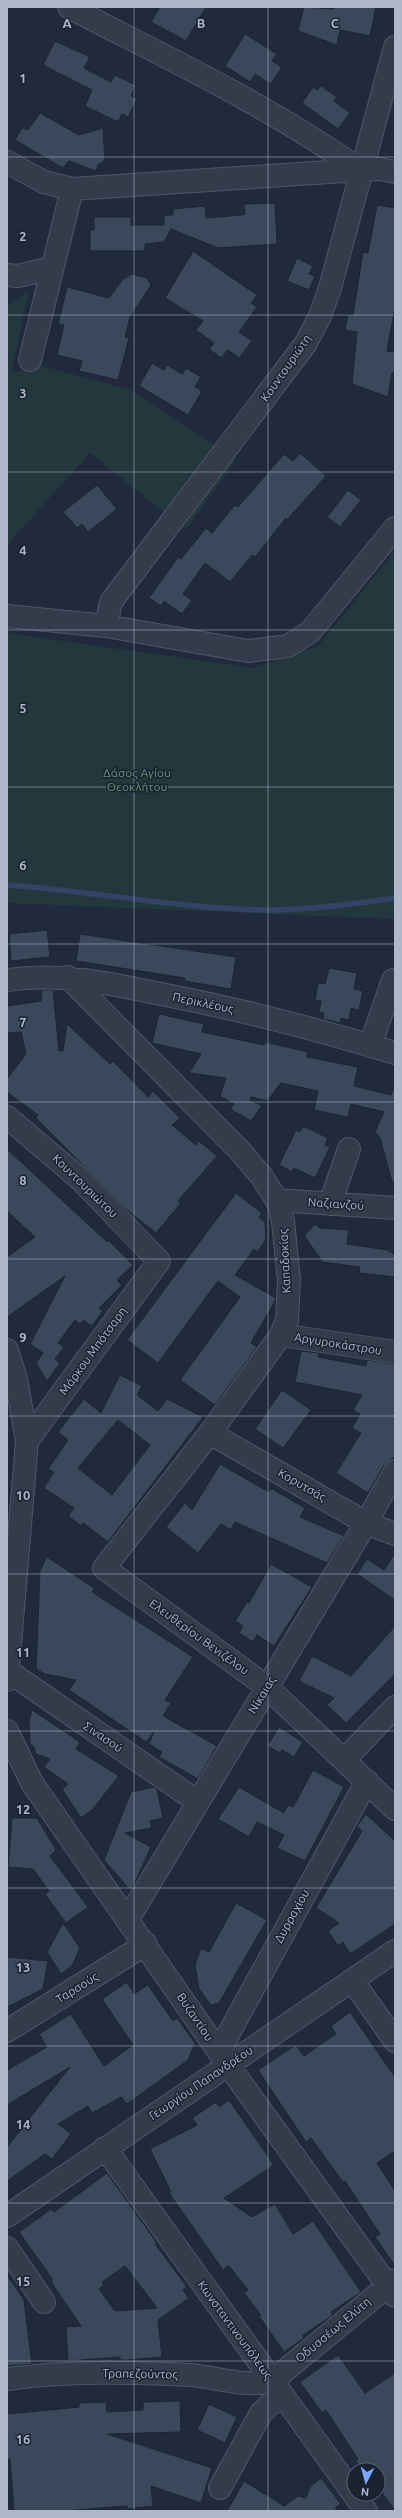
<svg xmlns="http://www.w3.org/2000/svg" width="402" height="2518" font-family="Ubuntu,sans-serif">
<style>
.green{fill:#22383d}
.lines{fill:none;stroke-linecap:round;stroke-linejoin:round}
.stream{stroke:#324465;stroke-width:5.5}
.building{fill:#3b485b;stroke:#1b2433;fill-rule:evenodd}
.minor-casing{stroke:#4f5767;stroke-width:24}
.minor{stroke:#343c4c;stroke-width:22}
.grid{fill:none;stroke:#afb7c8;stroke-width:1;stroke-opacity:0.55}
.labels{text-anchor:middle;stroke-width:3;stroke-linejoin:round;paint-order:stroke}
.street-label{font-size:12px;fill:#afb7c8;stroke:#192231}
.park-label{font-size:12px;fill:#649b74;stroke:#192231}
.grid-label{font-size:13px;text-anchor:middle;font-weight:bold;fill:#afb7c8;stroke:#192231;stroke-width:3;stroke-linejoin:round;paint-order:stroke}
</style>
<rect width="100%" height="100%" fill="#202a3c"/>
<path class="green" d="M29,291L11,373L42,366L130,390L236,460L186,530L90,453L7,545V306Z
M395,551V919L7,903V633L253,668L317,647Z"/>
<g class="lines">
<path class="stream" d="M7,885C96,891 185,910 274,910C314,909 355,904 395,898"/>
</g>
<path class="building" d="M160,7H206L186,41L151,22Z
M304,7L334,9V7H376L370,36L340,30L337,45L298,31Z
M245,34L277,54L272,61L282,67L271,84L255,74L250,82L225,66Z
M55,41L90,57L84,68L111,82L115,75L136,85L131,96L137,99L128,117L122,114L118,122L85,106L92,90L43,65Z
M321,86L337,97L334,101L350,113L338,129L302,103L313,87L317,90Z
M40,113L79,135L103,128L105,160L98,165L96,171L69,161L63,168L15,140L22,128L28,130Z
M275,203L277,244L218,248L171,229L164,242L145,244V251H90V230H94V217H131V225H164V215H173V209L205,206L206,218L242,215L245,214L244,204Z
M377,205L395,208V307L387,351L395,352V373H392L388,397L352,384L357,332L345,330L348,314L353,315L363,252L368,253Z
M193,251L257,295L251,303L257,307L239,332L252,341L239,358L228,350L221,358L209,349L214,343L196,330L203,321L165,298Z
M297,258L313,266L309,274L315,276L309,290L287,281Z
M132,274L147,278L151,285L130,317L125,337L129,338L118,380L79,371L82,361L57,355L64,325L58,324L67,287L109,298L123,279Z
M152,363L164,370L167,365L182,374L186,368L201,377L195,387L202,391L188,415L139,386Z
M300,453L326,476L287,520L286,518L255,557L252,555L230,582L205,563L183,594L192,600L182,614L164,601L161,606L149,598L178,557L181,559L206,528L212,533L235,505L238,507L284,454L293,461Z
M97,485L117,509L88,532L82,524L77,528L63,512Z
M348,490L361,500L340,527L327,517Z
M47,930L50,957L11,961L9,934Z
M80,934L236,957L231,989L184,981L185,978L76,961Z
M329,968L357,973L354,989L363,991L359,1010L351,1008L349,1020L341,1018L340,1023L323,1019L324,1013L319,1012L321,1001L315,1000L318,983L325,984Z
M42,990H53L59,1051H63L67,1024L110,1064L113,1061L148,1097L153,1091L180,1118L172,1125L196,1145L199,1141L217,1156L178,1201L181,1203L156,1233L126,1209L36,1118L38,1115L7,1092V1079L26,1054L21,1032L7,1033V1006L41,1001Z
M159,1014L204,1024L202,1032L264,1045L265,1042L308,1052L307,1057L358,1067L354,1086L391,1095L395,1085V1181L392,1182L380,1138L375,1132L384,1112L351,1104L348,1117L314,1110L318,1091L281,1083L267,1101L251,1097L250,1100L262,1106L251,1121L230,1109L234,1104L220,1096L226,1078L189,1073L201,1054L152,1043Z
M303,1126L328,1138L325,1145L330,1147L315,1178L294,1168L292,1172L279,1165L296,1130L300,1132Z
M7,1149L107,1242L108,1240L133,1265L117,1280L122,1285L99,1308L103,1311L92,1326L83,1320L80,1324L75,1320L58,1343L64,1347L55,1359L60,1363L47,1381L36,1363L43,1353L30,1344L65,1276L7,1317V1257L35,1237L7,1211Z
M236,1193L262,1213L259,1217L265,1222L266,1240L257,1252L254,1249L235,1275L276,1298L275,1301L251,1343L257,1347L215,1405L180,1380L240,1297L218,1281L158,1363L127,1340Z
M315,1224L320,1228L349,1230L347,1244L387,1250L395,1255V1277L359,1273L360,1267L323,1262L304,1236Z
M301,1351L319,1353L318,1357L366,1366L367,1360L395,1364V1456L384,1465L368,1493L336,1473L361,1433L352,1428L360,1414L353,1410L362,1395L295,1382Z
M120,1375L142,1386L137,1395L158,1411L167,1399L203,1417L108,1542L83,1523L81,1526L68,1516L74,1508L44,1488L54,1472L48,1469L68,1440L58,1432L84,1399L101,1413ZM118,1420L150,1445L112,1495L78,1468Z
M282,1390L311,1410L283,1448L255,1429Z
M220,1464L269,1492L271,1488L305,1508L300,1517L344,1536L327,1563L235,1522L231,1530L221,1524L198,1553L166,1527L185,1503L192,1510Z
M395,1553V1600L357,1574L367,1559L384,1570Z
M47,1557L94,1588L92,1592L193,1657L165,1700L171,1703L163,1716L217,1746L198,1779L159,1757L162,1752L149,1744L154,1732L146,1742L69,1690L76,1680L45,1674L36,1669L40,1571Z
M271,1564L312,1587L274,1646L257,1635L253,1642L239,1633L243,1626L235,1621L247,1602L249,1603Z
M395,1626V1674L346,1723L327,1705L334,1698L299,1681L312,1656L351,1676Z
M32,1710L80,1742L76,1749L119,1776L92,1810L81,1818L62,1789L68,1784L44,1767L50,1759L36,1754L34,1747L30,1744L29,1721Z
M279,1727L303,1742L294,1757L282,1750L280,1753L267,1746Z
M313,1770L344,1787L305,1861L277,1848L284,1835L257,1822L249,1837L218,1819L239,1787L284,1813L288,1805L293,1807Z
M154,1787L157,1789L163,1818L150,1821L152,1828L125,1833L151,1847L131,1891L104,1860L131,1792Z
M366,1814L395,1841V1924L350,1954L343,1942L338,1946L328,1931L339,1923L316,1908L362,1831L357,1826Z
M12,1818H37L56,1850L50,1856L88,1907L66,1923L45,1894L49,1891L33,1869L8,1867Z
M236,1903L267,1920L219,2003L211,2005L199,1989L195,1965L201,1948L209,1952Z
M63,1923L80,1948L72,1966L61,1974L47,1952Z
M7,1957L48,1961L43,1989L7,2007Z
M127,1982L134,1994L148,1985L173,2021L177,2018L195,2043L188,2060L127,2104L121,2097L92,2113L88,2106L58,2124L71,2134L52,2159L45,2154L7,2181V2147L70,2067L7,2105V2070L47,2047L39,2034L71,2014L104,2066L133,2045L102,1999Z
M350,2012L395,2077V2151L377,2163L395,2191V2266L375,2237L380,2234L345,2181L343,2182L311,2138L306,2142L258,2070L296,2045L304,2056L336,2034L331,2026Z
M229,2100L274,2165L224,2198L252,2217L275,2204L293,2234L313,2221L361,2292L331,2312L333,2315L303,2335L304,2338L284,2352L259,2316L261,2315L244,2293L248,2290L229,2266L223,2270L169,2193L171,2192L150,2149L197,2125L192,2118L216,2102L219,2107Z
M107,2173L157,2243L155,2244L187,2287L183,2290L189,2298L158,2320L162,2357L127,2360H120V2357L68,2361L66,2327L81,2326L51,2282L53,2280L19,2232L51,2209L54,2212ZM125,2266L157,2308L115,2311L99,2289L104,2285L102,2282Z
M7,2275L24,2300L32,2364L7,2366Z
M338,2355L365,2393L395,2373V2511L378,2487V2470H362L356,2461L358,2459L326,2410L322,2413L300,2382Z
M180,2401L181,2432L107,2434L212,2468L201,2503L151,2486L153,2506L127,2509V2506L64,2511H14L10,2459L7,2460V2414L79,2407V2403L106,2402L107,2412L143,2410V2402Z
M209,2404L237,2417L225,2443L197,2430Z
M321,2478L341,2504L336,2507V2511H227L244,2481L284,2506L298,2496L306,2498L310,2487Z"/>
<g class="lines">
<defs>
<path id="minor" d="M69,7C167,58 270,106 360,170
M7,162L44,182L72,189L360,170L380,169L395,172
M7,275L18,276L51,268
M30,360L72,189
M7,616L106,626L248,651L288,646L310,632L395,528
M106,626L111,602L306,343L320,316L330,288L395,47
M68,977L241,1152L262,1177L278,1202L283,1221L289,1280L287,1320L281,1335L210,1433L104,1568L267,1687L395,1809
M7,980C61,972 113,984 166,995C243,1010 320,1030 395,1053
M370,1046L393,980
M7,1117L80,1179L159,1261L27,1441
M277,1200L395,1208
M330,1204L349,1149
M281,1335L395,1352
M7,1350L16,1379L27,1441L7,1680
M210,1433L366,1523L395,1534
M8,1671L198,1802
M7,1731L32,1783L228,2065L395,2296
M345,1759L395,1707
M128,1919L366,1523L395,1471
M352,1980L395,2041
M7,2031L146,1944
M219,2051L367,1781
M105,2148L366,2511
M7,2216L395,1951
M7,2248L44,2302
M7,2379C68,2371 129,2372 190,2375C217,2377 246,2388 272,2381L395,2280
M220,2488L261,2413L270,2404L284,2398"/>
</defs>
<use href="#minor" class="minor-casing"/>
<use href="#minor" class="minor"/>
</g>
<path class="grid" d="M134,7V2511M268,7V2511M7,157H395M7,315H395M7,472H395M7,630H395M7,787H395M7,944H395M7,1102H395M7,1259H395M7,1416H395M7,1574H395M7,1731H395M7,1888H395M7,2046H395M7,2203H395M7,2361H395"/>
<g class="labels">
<g class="street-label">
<text transform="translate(286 368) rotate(-55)" y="4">Κουντουριώτη</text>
<text transform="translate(203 1003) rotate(12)" y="4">Περικλέους</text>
<text transform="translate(85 1186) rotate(44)" y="4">Κουντουριώτου</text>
<text transform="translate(336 1204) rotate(4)" y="4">Ναζιανζού</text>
<text transform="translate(285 1261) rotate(-93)" y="4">Καπαδοκίας</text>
<text transform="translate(338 1344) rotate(9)" y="4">Αργυροκάστρου</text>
<text transform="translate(93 1351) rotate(-54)" y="4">Μάρκου Μπότσαρη</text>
<text transform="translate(302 1485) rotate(30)" y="4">Κορυτσάς</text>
<text transform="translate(199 1637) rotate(36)" y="4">Ελευθερίου Βενιζέλου</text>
<text transform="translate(262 1695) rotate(-59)" y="4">Νίκαιας</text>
<text transform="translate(103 1737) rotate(34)" y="4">Σινασού</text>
<text transform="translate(292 1916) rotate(-61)" y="4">Δυρραχίου</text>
<text transform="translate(77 1988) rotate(-32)" y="4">Ταρσούς</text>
<text transform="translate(195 2017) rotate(56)" y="4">Βυζαντίου</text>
<text transform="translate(201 2083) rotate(-34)" y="4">Γεωργίου Παπανδρέου</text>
<text transform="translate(235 2330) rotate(54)" y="4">Κωνσταντινουπόλεως</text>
<text transform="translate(333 2330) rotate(-40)" y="4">Οδυσσέως Ελύτη</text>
<text transform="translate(140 2374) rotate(1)" y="4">Τραπεζούντος</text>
</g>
<g class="park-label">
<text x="137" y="777">Δάσος Αγίου<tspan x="137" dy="14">Θεοκλήτου</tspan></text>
</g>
</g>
<g class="grid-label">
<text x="67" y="28">A</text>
<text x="201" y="28">B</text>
<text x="335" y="28">C</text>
<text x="23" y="83">1</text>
<text x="23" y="241">2</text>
<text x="23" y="398">3</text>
<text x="23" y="555">4</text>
<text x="23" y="713">5</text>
<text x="23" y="870">6</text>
<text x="23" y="1027">7</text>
<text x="23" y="1185">8</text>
<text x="23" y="1342">9</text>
<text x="23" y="1500">10</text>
<text x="23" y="1657">11</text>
<text x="23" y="1814">12</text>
<text x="23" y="1972">13</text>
<text x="23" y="2129">14</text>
<text x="23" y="2286">15</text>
<text x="23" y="2444">16</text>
</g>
<rect width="402" height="2518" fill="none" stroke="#afb7c8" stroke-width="16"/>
<g transform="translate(366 2482) rotate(186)"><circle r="19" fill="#192231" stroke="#555e6d"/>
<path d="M0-3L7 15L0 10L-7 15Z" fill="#7da8ff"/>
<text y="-6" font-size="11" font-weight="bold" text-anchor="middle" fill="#afb7c8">N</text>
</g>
</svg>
